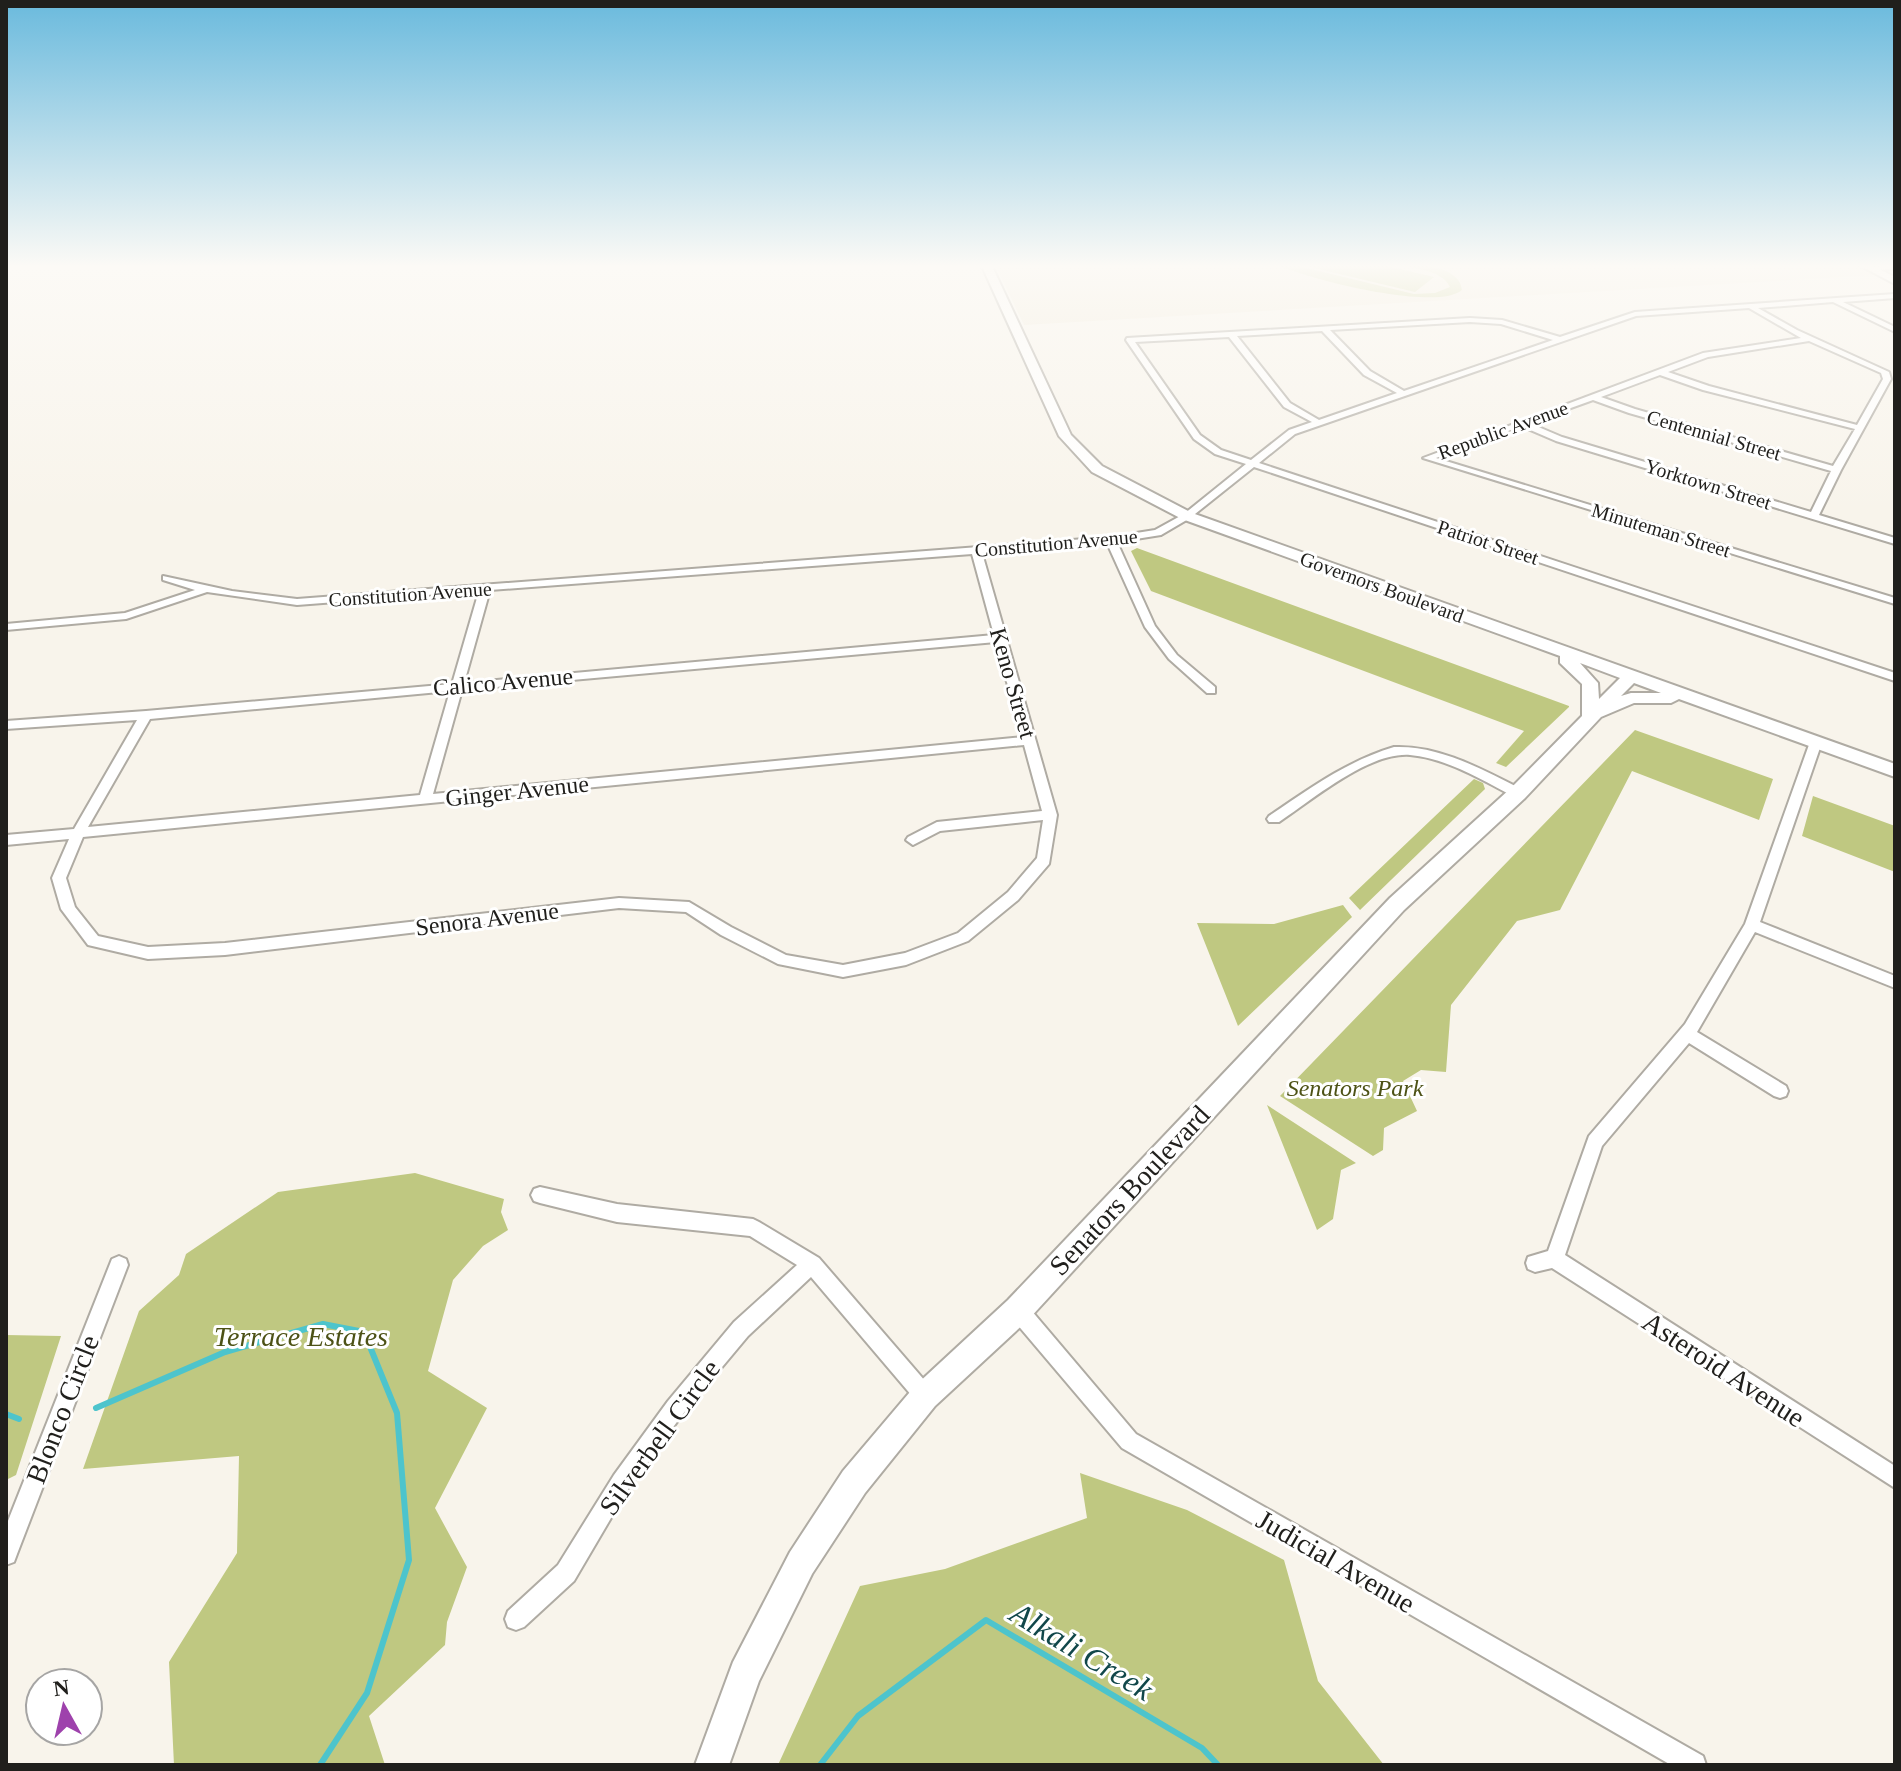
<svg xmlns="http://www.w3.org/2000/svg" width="1901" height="1771" font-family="'Times New Roman',serif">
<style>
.built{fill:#f1eada}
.green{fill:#bfc881}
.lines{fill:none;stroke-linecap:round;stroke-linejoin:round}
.stream{stroke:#4dc4cc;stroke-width:6}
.street-casing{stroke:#afaba3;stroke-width:4}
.secondary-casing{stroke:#afaba3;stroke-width:4}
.street{fill:#fff;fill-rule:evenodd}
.secondary{fill:#fff;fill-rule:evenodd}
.labels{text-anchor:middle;stroke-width:6;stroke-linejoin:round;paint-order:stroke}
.far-street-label{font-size:20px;fill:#201f1c;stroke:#fff}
.street-label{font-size:24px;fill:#201f1c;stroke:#fff}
.park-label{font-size:24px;font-style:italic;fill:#4d5216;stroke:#fff}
.near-street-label{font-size:28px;fill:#201f1c;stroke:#fff}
.near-park-label{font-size:28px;font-style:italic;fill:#4d5216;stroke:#fff}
.near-water-label{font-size:32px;font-style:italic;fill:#11474a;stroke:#fff}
</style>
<rect width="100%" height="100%" fill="#f8f4eb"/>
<path class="built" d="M995,264H1856L1877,275L1024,325Z"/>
<path class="green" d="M1276,264H1290L1414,294L1435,293L1450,287C1442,269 1410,268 1393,264C1412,264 1460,264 1462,290C1437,312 1306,279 1276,264Z
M1309,264H1379L1434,277L1415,292L1306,266Z
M1137,548L1569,706V707L1506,767L1496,763L1524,731L1151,591L1131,551Z
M1635,730L1773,779L1759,820L1632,771L1560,910L1517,921L1451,1005L1446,1072L1421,1070L1403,1081L1417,1111L1384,1128L1383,1150L1373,1156L1280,1096Z
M1474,779L1483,783L1485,789L1360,910L1349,898Z
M1813,796L1895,826V872L1802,836Z
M1343,905L1352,917L1238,1026L1197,923L1274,924Z
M1267,1105L1356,1163L1341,1170L1333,1219L1317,1230Z
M415,1173L504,1199L501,1212L508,1230L483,1246L453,1280L428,1371L487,1408L435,1508L467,1567L447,1622L445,1645L369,1716L385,1765H174L169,1662L237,1553L239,1456L83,1469L139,1311L179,1275L186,1254L278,1192Z
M6,1335L61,1336L16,1475L6,1480Z
M1080,1473L1187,1510L1284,1560L1318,1681L1384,1765H778L860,1586L945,1569L1087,1518Z"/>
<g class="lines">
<path class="stream" d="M96,1408L225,1352L323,1324L364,1332L397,1413L409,1560L367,1693L320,1765
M6,1414L19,1419
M820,1765L858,1716L986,1620L1202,1748L1218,1765"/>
<defs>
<path id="street" d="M1895,265V269L1870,270L1867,268Z
M1895,294V298L1843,302L1895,327V332L1833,302L1758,308L1797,330L1889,372L1891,379L1841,470L1819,515L1895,538V544L1556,441L1521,426L1436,458L1895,598V604L1423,458L1703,353L1801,338L1749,308L1636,316L1295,434L1259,463L1895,673V681L1254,467L1190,518L1161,535L1117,542L1155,626L1177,655L1215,687V693H1207L1169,659L1145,627L1107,543L982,553L1057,815L1049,864L1018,900L968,941L906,965L843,977L778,964L721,935L686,912L619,908L225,955L148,959L88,945L61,909L52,878L69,839L6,845V835L74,829L137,720L6,729V721L146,711L452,684L479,591L297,605L207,592L126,619L6,630V624L125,613L195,590L163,580V576L232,591L297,599L1111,537L1155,530L1184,514L1246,464L1215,454L1194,439L1126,340L1127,338L1470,318L1502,320L1560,337L1635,312ZM1470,322L1501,324L1553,340L1404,391L1370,371L1330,330ZM1322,331L1364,375L1397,393L1319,420L1290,403L1237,336ZM1229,337L1284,407L1312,422L1289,430L1251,460L1221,450L1200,435L1135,342ZM1809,341L1881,373L1883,379L1857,425L1709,386L1668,372L1708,357ZM1660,375L1703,390L1855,429L1833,466L1635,409L1601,397ZM1593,400L1629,413L1831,471L1811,512L1562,437L1529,423ZM972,554L994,635L464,683L490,590ZM996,642L1022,737L433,794L462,690ZM450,691L420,795L88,827L150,719ZM1024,745L1042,811L937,822L908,837L906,840L913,845L940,831L1043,820L1037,858L1008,892L958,933L905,953L843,965L786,955L731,927L689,902L619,898L225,943L148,947L98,936L75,907L66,878L83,837Z
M1816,738L1822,742L1760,922L1895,976V988L1755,932L1697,1032L1786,1086L1788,1091L1786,1096L1780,1098L1774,1096L1689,1043L1602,1146L1565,1255L1895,1466V1488L1552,1268L1535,1272L1528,1269L1526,1263L1528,1257L1548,1251L1589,1136L1685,1024L1745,924L1810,742Z
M1394,747C1440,745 1483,770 1523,790L1524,793L1518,797L1513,796C1482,780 1446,758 1410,755C1368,752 1312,800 1279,822H1269L1267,819L1269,816C1309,789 1347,761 1394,747Z
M540,1187L617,1204L753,1219L759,1222L819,1258L932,1389L935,1396L932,1403L925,1406L918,1403L811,1277L748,1336L682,1415L628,1489L574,1581L524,1627L516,1630L508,1627L505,1619L508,1611L558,1565L614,1475L668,1401L734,1322L797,1265L750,1236L617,1222L540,1203L534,1201L531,1195L534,1189Z
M119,1256L126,1259L128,1265L17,1554L14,1562L6,1565V1526L112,1259Z
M1018,1301L1025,1303L1136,1434L1703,1756L1706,1765H1671L1122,1448L1011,1317L1009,1310L1011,1303Z"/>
<path id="secondary" d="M981,264H991L1071,435L1102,466L1192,513L1895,764V777L1679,699L1671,703H1634L1601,717L1525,798L1404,910L1028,1320L935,1406L865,1493L812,1574L759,1681L729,1765H695L733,1662L790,1552L843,1471L915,1386L1008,1300L1390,898L1511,788L1582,716V684L1560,663V656L1182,519L1092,472L1059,436ZM1580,663L1620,678L1599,699L1598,683ZM1634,683L1661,693H1631L1621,696Z
M1857,264H1869L1895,277V284Z"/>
</defs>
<use href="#street" class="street-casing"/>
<use href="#secondary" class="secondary-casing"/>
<use href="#street" class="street"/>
<use href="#secondary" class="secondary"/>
</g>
<linearGradient id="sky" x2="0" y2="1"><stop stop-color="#6abadd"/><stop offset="0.52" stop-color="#fcfaf6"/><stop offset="1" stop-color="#fcfaf6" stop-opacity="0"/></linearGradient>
<rect width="1901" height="512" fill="url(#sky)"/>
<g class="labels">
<g class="far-street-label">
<text transform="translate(1503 430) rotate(-20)" y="7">Republic Avenue</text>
<text transform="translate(1714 435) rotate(16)" y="7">Centennial Street</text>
<text transform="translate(1708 484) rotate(17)" y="7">Yorktown Street</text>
<text transform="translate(1661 530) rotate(17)" y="7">Minuteman Street</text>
<text transform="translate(1488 542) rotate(18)" y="7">Patriot Street</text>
<text transform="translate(1056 543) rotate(-5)" y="7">Constitution Avenue</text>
<text transform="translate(1382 587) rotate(20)" y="7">Governors Boulevard</text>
<text transform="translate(410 594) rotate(-4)" y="7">Constitution Avenue</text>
</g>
<g class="street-label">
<text transform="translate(503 682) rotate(-5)" y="8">Calico Avenue</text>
<text transform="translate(1013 683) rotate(74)" y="8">Keno Street</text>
<text transform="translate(517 791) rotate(-6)" y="8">Ginger Avenue</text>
<text transform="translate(487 919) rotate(-7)" y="8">Senora Avenue</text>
</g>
<g class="park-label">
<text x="1355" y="1096">Senators Park</text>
</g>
<g class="near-street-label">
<text transform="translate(1129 1190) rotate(-47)" y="10">Senators Boulevard</text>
<text transform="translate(1724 1369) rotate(33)" y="10">Asteroid Avenue</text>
<text transform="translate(62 1409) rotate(-69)" y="10">Blonco Circle</text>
<text transform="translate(659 1437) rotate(-54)" y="10">Silverbell Circle</text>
<text transform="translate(1336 1561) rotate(30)" y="10">Judicial Avenue</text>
</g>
<g class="near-park-label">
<text x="301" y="1346">Terrace Estates</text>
</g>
<g class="near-water-label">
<text transform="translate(1082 1651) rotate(31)" y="11">Alkali Creek</text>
</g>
</g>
<rect width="1901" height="1771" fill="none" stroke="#201f1c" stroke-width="16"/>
<g transform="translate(64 1707) rotate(352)"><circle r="38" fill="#ffffff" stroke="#a6a5a4" stroke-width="2"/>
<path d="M0-6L14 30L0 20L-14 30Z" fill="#9e42ac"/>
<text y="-12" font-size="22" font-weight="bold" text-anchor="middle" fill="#201f1c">N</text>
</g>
</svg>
